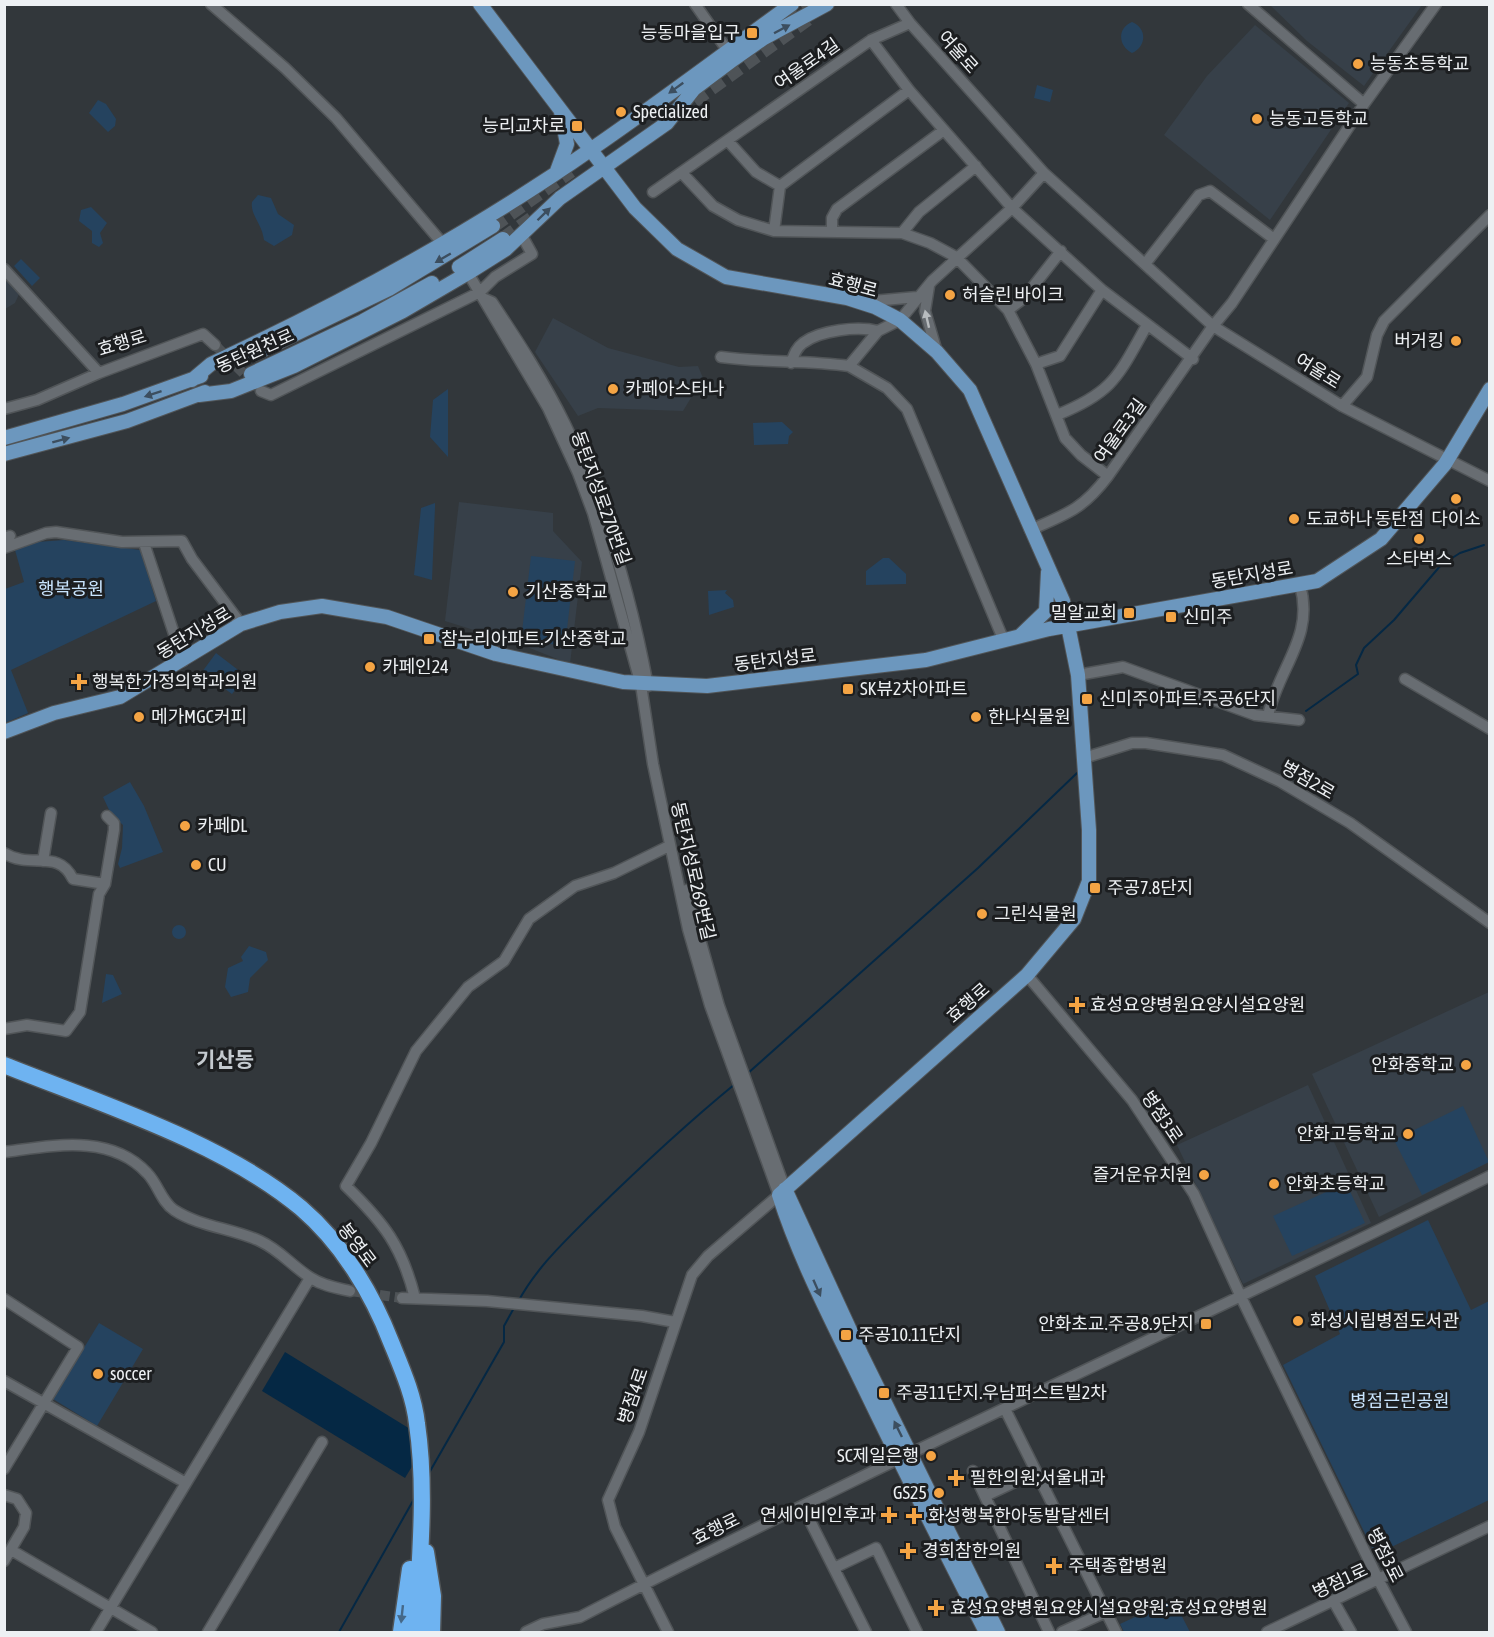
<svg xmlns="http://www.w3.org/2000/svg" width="1494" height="1637" font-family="'Asap Condensed','Noto Sans KR',sans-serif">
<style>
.built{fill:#374049}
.green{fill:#25435f}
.water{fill:#052844}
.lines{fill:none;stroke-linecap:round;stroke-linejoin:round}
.stream{stroke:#052844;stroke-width:2}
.minor-tunnel{stroke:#4e5357;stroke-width:10;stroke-dasharray:10 5;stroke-linecap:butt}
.major-tunnel{stroke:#4e5357;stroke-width:14;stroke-dasharray:14 7;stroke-linecap:butt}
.minor-casing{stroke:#515558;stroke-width:13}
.major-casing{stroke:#515558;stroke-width:16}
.highway-casing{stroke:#515558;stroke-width:19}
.minor{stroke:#686d72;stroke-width:10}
.major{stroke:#6c97be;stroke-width:14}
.highway{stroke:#6eb3f1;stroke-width:16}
.oneway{fill:#3c4e5f}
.oneway2{fill:#b8bcbf}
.oneway3{fill:#456888}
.poi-dot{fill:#f4a444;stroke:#1c1e20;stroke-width:2}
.labels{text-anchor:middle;stroke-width:6;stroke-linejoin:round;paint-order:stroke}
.poi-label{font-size:18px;fill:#edf0f3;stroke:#1c1e20;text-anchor:start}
.street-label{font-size:18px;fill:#edf0f3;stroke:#1c1e20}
.park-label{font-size:18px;fill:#c9e4fd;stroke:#1c1e20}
.quarter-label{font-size:21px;font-weight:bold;fill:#c4cacf;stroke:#1c1e20}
</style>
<rect width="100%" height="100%" fill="#32373b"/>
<path class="built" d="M1270,5H1422L1364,86L1307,41Z
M1255,25L1349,103L1270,220L1164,135L1207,76Z
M5,275L20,292L15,303L5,309Z
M553,318L608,348L679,367L698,366L703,378L683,411L598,408L578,416L535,352Z
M459,502L553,513V531L582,562L570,664L522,645L445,621Z
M1489,992V1162L1379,1217L1312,1074Z
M1308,1085L1371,1223L1243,1284L1177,1145Z"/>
<path class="green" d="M1132,22C1147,28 1147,46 1132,53C1118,46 1117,28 1132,22Z
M1037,85L1053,90L1050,102L1034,98Z
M98,100L106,104L116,119L115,126L108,132L89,113Z
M258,195L271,198L278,214L294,225L292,235L274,246L264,240C262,223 250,215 252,202Z
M91,207L107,223L100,233L103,243L99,247L92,243V231L79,221L81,210Z
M21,259L40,278L32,286L14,266Z
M448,389V457L430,437L433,400Z
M782,422L793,432L789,436L788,444L754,445L753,423Z
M435,503V507L432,580L414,575L421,508Z
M64,540L140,550L156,601L11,670L28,713L5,723V589L24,582L15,550L37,542Z
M531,556L575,561L565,646L521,640Z
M883,558H889L906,574V584L866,585V571Z
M727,590L725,593L733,600L734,607L709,615L708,591Z
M216,653L246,676L232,694L202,672Z
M130,782L144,806L163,852L120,868L118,864L122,848L123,825L111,814L103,797Z
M172 932a7 7 0 1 1 14 0a7 7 0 1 1-14 0Z
M249,946L266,952L268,960L250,978L248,992L231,997L225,987L228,968L243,961L241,957Z
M106,974L113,975L122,994L102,1003Z
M1463,1106L1489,1162L1422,1195L1394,1140Z
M1346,1183L1365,1223L1292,1256L1273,1216Z
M1428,1220L1471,1310L1489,1301V1500L1381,1552L1373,1550L1283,1365L1340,1334L1315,1276Z
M99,1323L143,1349L97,1426L53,1399Z
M1173,1599L1190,1632H1124L1120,1624Z"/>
<path class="water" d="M285,1352L428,1440L405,1478L262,1391Z"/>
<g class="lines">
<path class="stream" d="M1306,711L1358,674L1356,665L1364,648L1394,620L1441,565L1460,553L1484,545
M747,1074L978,868L1077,773
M518,1302C536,1268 565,1241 592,1214C638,1169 685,1125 735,1084
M429,1473L504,1342V1326L515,1306
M339,1632L414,1499"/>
<path class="minor-tunnel" d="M215,345L253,383
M350,1291L402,1298"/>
<path class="major-tunnel" d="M767,31L805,4
M677,113L808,19
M493,226L571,171
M503,239L535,216"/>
<defs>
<path id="minor" d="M211,4L285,68L336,118L443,244
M695,4L732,57
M896,4L910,23L1044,173L1213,326L1342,406L1490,481
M1248,4L1364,104
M871,40L909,90L1012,208L1102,290L1193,359
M728,141L756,172L780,186L909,90
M682,173L713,206L738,220L774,231L902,233L930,243L956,257L1008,310L1036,364L1065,438L1081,455L1108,476
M653,192L871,40L910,23
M774,231L780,186
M832,232V218L837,209L944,130
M902,233L919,212L976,166
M1145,264L1199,195L1210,191L1274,239
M4,269L99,373L203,334L215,345
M468,273L548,408L578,473L593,513L641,685L653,764L688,929L710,1005L779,1195L708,1256L692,1275L639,1432L608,1500L615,1527L668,1632
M929,286L925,311L937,352
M485,299L492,302C518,341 544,381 565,424C605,506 631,596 648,686
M862,302L917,297
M1008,310L1024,298L1061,251
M721,357C765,363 806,360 849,366L878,331L900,320L932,281L1012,208L1044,173
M791,363C794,355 796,348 803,343C820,330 858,326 878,331
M1036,364L1060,356L1102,290
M849,366L887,388L907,409L1004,641
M261,391L271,395L480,292L495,277L532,254L521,234
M1342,406L1367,377L1377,335L1384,321L1490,215
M4,409L37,400L99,373
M1057,415C1114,392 1118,376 1147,325
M1030,530C1067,514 1083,509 1108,476L1213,326L1232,303L1364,104L1436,4
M4,538L10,536
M144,543L183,661
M4,548L46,533L56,532L122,542L182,541L192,559L241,624
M1078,675L1123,667L1255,715L1299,720
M1405,679L1490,729
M1268,716C1278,668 1315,637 1300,585
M1084,758L1132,743H1146L1223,755L1279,781L1350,823L1490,923
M4,853C31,870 58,848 73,879L105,884
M43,861L51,813
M686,890L719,1006L785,1189
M1027,975L1132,1100L1194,1194L1241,1297L1379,1581L1406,1632
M4,1029L27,1025L66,1031L80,1012L99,894L105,884L114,830V823L107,816
M4,1152C52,1146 110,1133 147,1173C158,1184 161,1201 174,1210C200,1227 232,1228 260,1241C280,1250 293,1267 311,1278C323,1286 337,1288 350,1291
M402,1298L487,1301L642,1316L675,1322
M415,1298C402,1246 384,1223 346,1186L371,1143L416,1051L468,987L504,961L529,919L575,886L614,873L669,846
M4,1299L78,1347L4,1469
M4,1381L186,1483
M1005,1409L1116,1632
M973,1471L1049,1632
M4,1495L17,1499L26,1513L24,1527L4,1561
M985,1496L1036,1472
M803,1507L866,1632
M11,1550L152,1632
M834,1568L876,1548L917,1632
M1334,1602L1351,1632
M96,1632L310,1278
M208,1632L322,1442
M526,1632L543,1624L580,1617C879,1463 1187,1325 1490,1176
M1062,1632L1106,1612
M1267,1632L1490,1526"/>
<path id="major" d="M480,4L635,208L677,249L726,277L847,298L875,307L900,320L937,352L970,390L1063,601L1078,675L1089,830V881L1074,919L1027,975L779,1195C799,1258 831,1319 860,1379C901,1464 943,1548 986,1632
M557,171L567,144L561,112
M459,267L503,239
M254,354L389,289L493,226
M251,374L363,321L432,283
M192,380L211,364C344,302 473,232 593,148C660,102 726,52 792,4
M199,395L231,391L294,366L403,311L468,273L506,249L560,198L667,123L694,89L734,59L764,38L827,4
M4,438L123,404L201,376
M4,454L127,421L205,392
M1021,635L1046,611L1048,572
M4,732L54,713L120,697L241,624L280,612L322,606L387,617L496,654L623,682L707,686L926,660L1049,629L1317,581L1381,539L1445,464L1490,389
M785,1189L861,1354L998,1632"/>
<path id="highway" d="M4,1065C99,1103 224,1143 301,1208C342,1243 372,1293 391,1342C402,1369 414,1396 417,1424C427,1492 419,1564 416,1632
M426,1552L433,1596L432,1632
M401,1632L410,1569"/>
</defs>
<use href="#minor" class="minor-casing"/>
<use href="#major" class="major-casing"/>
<use href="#highway" class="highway-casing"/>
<use href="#minor" class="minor"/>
<use href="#major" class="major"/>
<use href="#highway" class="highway"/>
</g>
<defs><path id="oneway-solid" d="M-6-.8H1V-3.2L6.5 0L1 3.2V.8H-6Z" transform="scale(1.5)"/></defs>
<g class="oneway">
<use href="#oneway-solid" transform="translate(782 29) rotate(-28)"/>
<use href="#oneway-solid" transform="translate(676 88) rotate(144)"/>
<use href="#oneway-solid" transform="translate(544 214) rotate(-44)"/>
<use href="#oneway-solid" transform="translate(443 258) rotate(150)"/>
<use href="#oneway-solid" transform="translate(153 394) rotate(162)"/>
<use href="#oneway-solid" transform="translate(61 440) rotate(-15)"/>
<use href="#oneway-solid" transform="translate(817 1288) rotate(66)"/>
<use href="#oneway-solid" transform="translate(898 1429) rotate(-116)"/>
</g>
<use class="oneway2" href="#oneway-solid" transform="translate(927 319) rotate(-103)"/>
<use class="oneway3" href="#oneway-solid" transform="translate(402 1614) rotate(96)"/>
<g class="poi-dot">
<rect x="746" y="27" width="12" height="12" rx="3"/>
<circle cx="1358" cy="64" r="6"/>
<circle cx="621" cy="112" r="6"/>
<circle cx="1257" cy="119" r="6"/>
<rect x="571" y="120" width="12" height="12" rx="3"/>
<circle cx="950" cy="295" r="6"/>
<circle cx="1456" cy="341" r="6"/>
<circle cx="613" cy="389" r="6"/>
<circle cx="1456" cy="499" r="6"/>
<circle cx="1294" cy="519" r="6"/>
<circle cx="1419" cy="539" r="6"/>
<circle cx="513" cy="592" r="6"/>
<rect x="1123" y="607" width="12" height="12" rx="3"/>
<rect x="1165" y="611" width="12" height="12" rx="3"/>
<rect x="423" y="633" width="12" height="12" rx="3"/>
<circle cx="370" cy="667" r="6"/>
<path d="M76 673h6v6h6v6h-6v6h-6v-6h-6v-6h6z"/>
<rect x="842" y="683" width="12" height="12" rx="3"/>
<rect x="1081" y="693" width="12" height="12" rx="3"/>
<circle cx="139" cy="717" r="6"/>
<circle cx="976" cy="717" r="6"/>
<circle cx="185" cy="826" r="6"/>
<circle cx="196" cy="865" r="6"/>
<rect x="1089" y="882" width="12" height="12" rx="3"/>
<circle cx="982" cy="914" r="6"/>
<path d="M1074 996h6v6h6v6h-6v6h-6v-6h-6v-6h6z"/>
<circle cx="1466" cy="1065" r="6"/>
<circle cx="1408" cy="1134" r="6"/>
<circle cx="1204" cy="1175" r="6"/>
<circle cx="1274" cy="1184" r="6"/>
<circle cx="1298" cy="1321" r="6"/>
<rect x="1200" y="1318" width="12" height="12" rx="3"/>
<rect x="840" y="1329" width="12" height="12" rx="3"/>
<circle cx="98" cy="1374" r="6"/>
<rect x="878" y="1387" width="12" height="12" rx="3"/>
<circle cx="931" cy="1456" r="6"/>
<path d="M953 1469h6v6h6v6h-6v6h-6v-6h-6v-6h6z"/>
<circle cx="939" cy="1493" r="6"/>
<path d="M886 1506h6v6h6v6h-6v6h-6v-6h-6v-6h6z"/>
<path d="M911 1507h6v6h6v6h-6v6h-6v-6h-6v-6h6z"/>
<path d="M905 1542h6v6h6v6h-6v6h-6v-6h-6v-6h6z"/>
<path d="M1051 1557h6v6h6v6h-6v6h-6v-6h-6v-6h6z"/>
<path d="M933 1599h6v6h6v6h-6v6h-6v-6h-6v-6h6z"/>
</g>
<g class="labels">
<g class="poi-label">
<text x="740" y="39" text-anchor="end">능동마을입구</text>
<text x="1370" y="70">능동초등학교</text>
<text x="633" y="118">Specialized</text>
<text x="1269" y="125">능동고등학교</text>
<text x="565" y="132" text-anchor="end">능리교차로</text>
<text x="962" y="301">허슬린 바이크</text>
<text x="1444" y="347" text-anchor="end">버거킹</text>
<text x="625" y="395">카페아스타나</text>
<text x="1306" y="525">도쿄하나 동탄점</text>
<text x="1456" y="525" text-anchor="middle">다이소</text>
<text x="1419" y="565" text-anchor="middle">스타벅스</text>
<text x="525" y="598">기산중학교</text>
<text x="1117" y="619" text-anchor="end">밀알교회</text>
<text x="1183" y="623">신미주</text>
<text x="441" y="645">참누리아파트.기산중학교</text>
<text x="382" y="673">카페인24</text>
<text x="92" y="688">행복한가정의학과의원</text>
<text x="860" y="695">SK뷰2차아파트</text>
<text x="1099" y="705">신미주아파트.주공6단지</text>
<text x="151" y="723">메가MGC커피</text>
<text x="988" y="723">한나식물원</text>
<text x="197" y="832">카페DL</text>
<text x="208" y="871">CU</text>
<text x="1107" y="894">주공7.8단지</text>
<text x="994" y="920">그린식물원</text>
<text x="1090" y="1011">효성요양병원요양시설요양원</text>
<text x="1454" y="1071" text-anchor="end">안화중학교</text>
<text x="1396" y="1140" text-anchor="end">안화고등학교</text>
<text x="1192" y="1181" text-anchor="end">즐거운유치원</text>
<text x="1286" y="1190">안화초등학교</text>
<text x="1310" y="1327">화성시립병점도서관</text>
<text x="1194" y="1330" text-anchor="end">안화초교.주공8.9단지</text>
<text x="858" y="1341">주공10.11단지</text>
<text x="110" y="1380">soccer</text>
<text x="896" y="1399">주공11단지.우남퍼스트빌2차</text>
<text x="919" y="1462" text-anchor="end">SC제일은행</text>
<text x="970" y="1484">필한의원;서울내과</text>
<text x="927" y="1499" text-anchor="end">GS25</text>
<text x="876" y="1521" text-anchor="end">연세이비인후과</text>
<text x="928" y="1522">화성행복한아동발달센터</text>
<text x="922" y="1557">경희참한의원</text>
<text x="1068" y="1572">주택종합병원</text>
<text x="950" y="1614">효성요양병원요양시설요양원;효성요양병원</text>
</g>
<g class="street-label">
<text transform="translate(958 52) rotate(48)" y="6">여울로</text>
<text transform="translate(807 64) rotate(-35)" y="6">여울로4길</text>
<text transform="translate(853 285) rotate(15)" y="6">효행로</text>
<text transform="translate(122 343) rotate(-17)" y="6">효행로</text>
<text transform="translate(255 351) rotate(-24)" y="6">동탄원천로</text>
<text transform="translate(1318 371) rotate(32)" y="6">여울로</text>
<text transform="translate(1120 431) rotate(-54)" y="6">여울로3길</text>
<text transform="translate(601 498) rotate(70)" y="6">동탄지성로270번길</text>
<text transform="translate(1252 575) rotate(-10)" y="6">동탄지성로</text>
<text transform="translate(194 633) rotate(-31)" y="6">동탄지성로</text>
<text transform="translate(775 660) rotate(-7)" y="6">동탄지성로</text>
<text transform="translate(1308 780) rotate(30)" y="6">병점2로</text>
<text transform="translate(693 871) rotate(77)" y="6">동탄지성로269번길</text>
<text transform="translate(968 1003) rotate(-41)" y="6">효행로</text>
<text transform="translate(1162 1117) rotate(56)" y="6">병점3로</text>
<text transform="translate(357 1245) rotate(53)" y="6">봉영로</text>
<text transform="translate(633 1396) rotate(-71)" y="6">병점4로</text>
<text transform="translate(716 1529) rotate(-26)" y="6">효행로</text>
<text transform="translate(1385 1555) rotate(63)" y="6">병점3로</text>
<text transform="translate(1340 1581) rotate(-25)" y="6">병점1로</text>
</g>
<g class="park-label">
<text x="71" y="595">행복공원</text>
<text x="1400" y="1407">병점근린공원</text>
</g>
<g class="quarter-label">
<text x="225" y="1067">기산동</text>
</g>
</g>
<rect width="1494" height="1637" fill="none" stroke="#edf0f3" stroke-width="12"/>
</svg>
